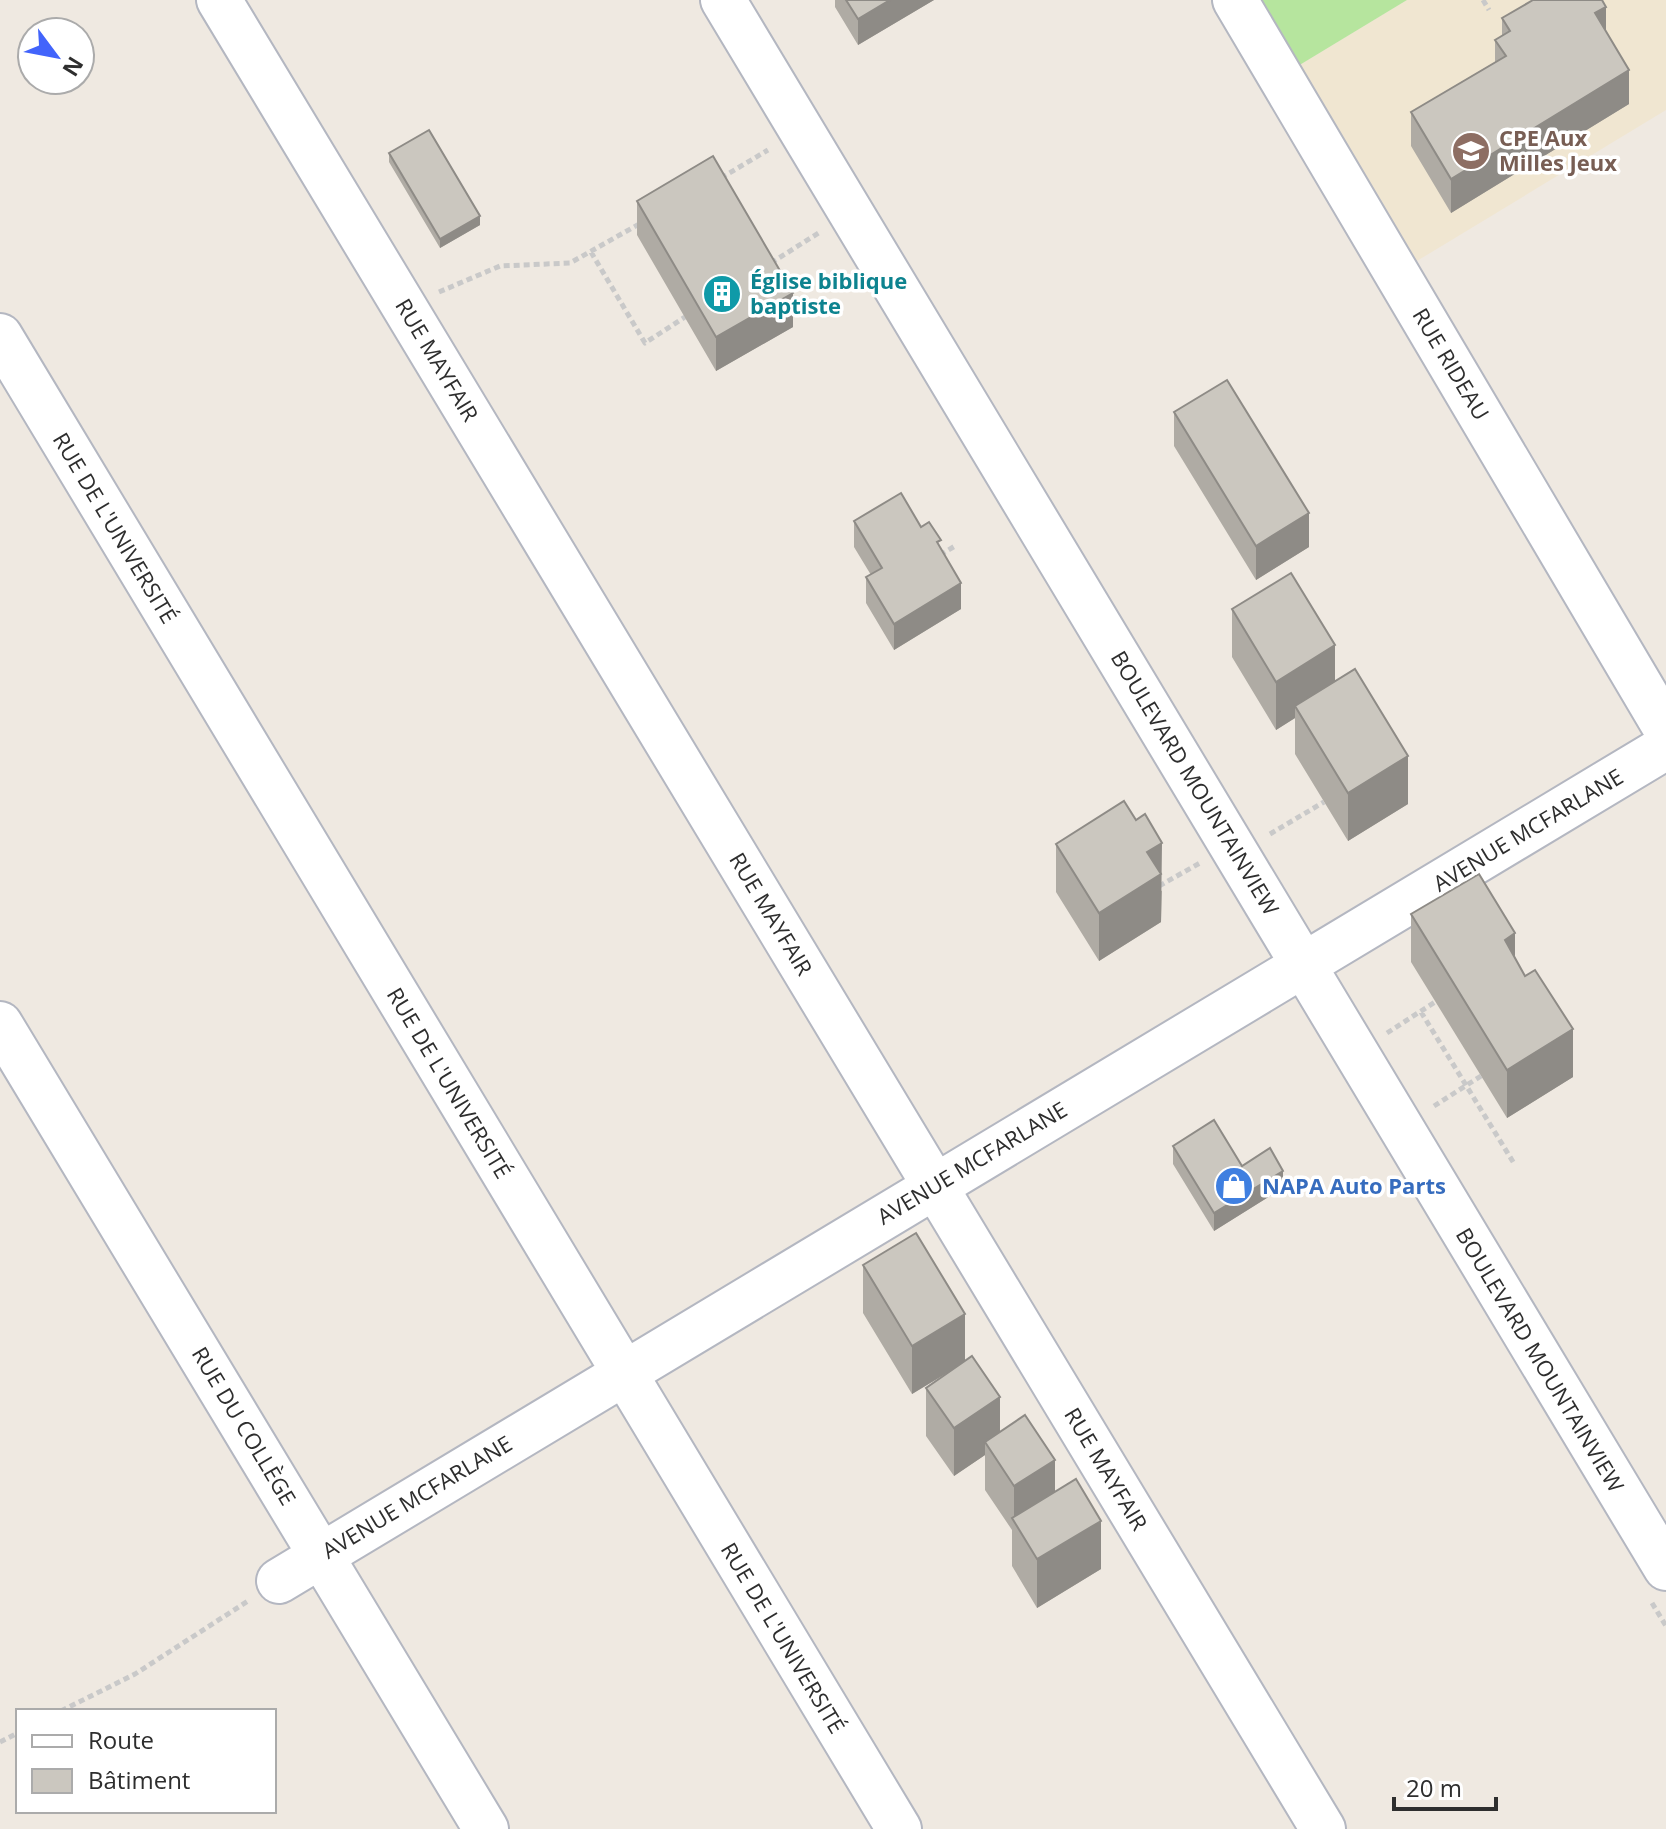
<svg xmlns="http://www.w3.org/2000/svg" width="1666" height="1829" font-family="'Open Sans',sans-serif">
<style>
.education{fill:#f0e6d1}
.green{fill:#b6e59e}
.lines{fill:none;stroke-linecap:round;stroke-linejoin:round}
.minor-casing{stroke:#b4b7c1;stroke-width:48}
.path{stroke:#c9c9c9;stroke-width:5;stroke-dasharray:6 4;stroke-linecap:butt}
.minor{stroke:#fff;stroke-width:44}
.wall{fill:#afaba4}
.shaded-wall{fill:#8e8b86}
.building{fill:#cbc7bf;stroke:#8e8b86;stroke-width:2}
.labels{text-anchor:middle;stroke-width:7;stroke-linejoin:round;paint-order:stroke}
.education-label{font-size:22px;font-weight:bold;fill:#785e54;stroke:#fff;text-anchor:start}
.culture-label{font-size:22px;font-weight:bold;fill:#0d838f;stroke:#fff;text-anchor:start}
.street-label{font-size:22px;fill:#2e2e2e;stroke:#fff}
.shop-label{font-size:22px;font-weight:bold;fill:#366cbe;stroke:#fff;text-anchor:start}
</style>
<rect width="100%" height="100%" fill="#efe9e1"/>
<path class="education" d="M1407,0H1666V110L1412,264L1293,69Z"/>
<path class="green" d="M1252,0H1407L1293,69Z"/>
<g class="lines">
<defs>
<path id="minor" d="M219,0L1323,1829
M723,0L1666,1568
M1235,0L1666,729
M0,336L899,1829
M0,1024L486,1829
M279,1581L1666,747"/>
</defs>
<use href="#minor" class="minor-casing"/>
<path class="path" d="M1483,0L1489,10
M721,178L768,150
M591,252L645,343L685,317
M771,263L820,232
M439,292L500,266L570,263L641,223
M940,555L955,546
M1270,834L1324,802
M1159,886L1200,863
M1421,1012L1515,1165
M1387,1033L1435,1002
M1434,1106L1481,1076
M1652,1603L1666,1626
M61,1711L135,1674L248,1601
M0,1742L18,1733"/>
<use href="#minor" class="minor"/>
</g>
<path class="wall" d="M835,0H934L858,45L835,7Z
M1502,18L1606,31L1629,104L1451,213L1411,146V112L1495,62V40L1502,36Z
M389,153L480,225L440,248L389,162Z
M637,201L793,327L716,371L637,235Z
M1174,412L1309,547L1256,580L1174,446Z
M854,521L921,527L941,549L961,609L894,650L866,603V577L871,575L854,547Z
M1232,609L1335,681L1408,804L1348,841L1295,754V718L1276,730L1232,657Z
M1056,844L1162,891L1161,922L1099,961L1056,892Z
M1411,914L1515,957L1573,1077L1507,1118L1411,962Z
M1173,1146L1242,1166L1283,1188L1214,1231L1173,1164Z
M863,1265L965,1361L1000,1432L1055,1492L1101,1569L1037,1608L1012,1566V1530L985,1490V1455L954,1476L926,1436V1388L955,1368L912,1394L863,1313Z"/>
<path class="shaded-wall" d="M890,0H934L858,45V19Z
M1606,7V41L1595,13Z
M1629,70V104L1451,213V179Z
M480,216V225L440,248V239Z
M793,293V327L716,371V337Z
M1309,513V547L1256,580V546Z
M961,583V609L894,650V624Z
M1335,645V693L1295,706V718L1276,730V682Z
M1408,756V804L1348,841V793Z
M1162,843L1161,922L1099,961V913L1147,852Z
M1515,933V981L1505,940Z
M1573,1029V1077L1507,1118V1070Z
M1283,1171V1188L1214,1231V1213Z
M965,1314V1362L912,1394V1346Z
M1000,1397V1445L985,1442V1455L954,1476V1428Z
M1055,1460V1508L1014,1522V1486Z
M1101,1521V1569L1037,1608V1559Z"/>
<path class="building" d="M846,0H890L858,19Z
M1533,0H1602L1606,7L1595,13L1629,70L1451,179L1411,112L1506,56L1495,40L1510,31L1502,18Z
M429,130L480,216L440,239L389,153Z
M713,156L793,293L716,337L637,201Z
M1227,380L1309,513L1256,546L1174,412Z
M901,493L921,527L929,522L941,540L937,542L961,583L894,624L866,577L882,568L854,521Z
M1291,573L1335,645L1276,682L1232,609Z
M1355,669L1408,756L1348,793L1295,706Z
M1124,801L1136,820L1145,814L1162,843L1147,852L1161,874L1099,913L1056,844Z
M1479,874L1515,933L1505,940L1525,976L1535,970L1573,1029L1507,1070L1411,914Z
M1214,1120L1242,1166L1270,1148L1283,1171L1214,1213L1173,1146Z
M916,1233L965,1314L912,1346L863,1265Z
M972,1356L1000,1397L954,1428L926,1388Z
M1025,1415L1055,1460L1014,1486L985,1442Z
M1076,1479L1101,1521L1037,1559L1012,1518Z"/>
<defs>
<symbol id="school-disc" viewBox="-11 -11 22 22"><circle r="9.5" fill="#8d6e63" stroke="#fff"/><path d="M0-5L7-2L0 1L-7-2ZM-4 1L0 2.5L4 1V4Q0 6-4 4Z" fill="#fff"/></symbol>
<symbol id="building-disc" viewBox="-11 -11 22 22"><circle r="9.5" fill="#0f9aa8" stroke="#fff"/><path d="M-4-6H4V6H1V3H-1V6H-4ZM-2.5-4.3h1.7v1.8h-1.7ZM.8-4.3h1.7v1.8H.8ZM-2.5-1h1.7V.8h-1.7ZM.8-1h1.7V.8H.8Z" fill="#fff"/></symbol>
<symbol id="shop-disc" viewBox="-11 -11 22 22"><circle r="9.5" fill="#3f7fe0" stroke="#fff"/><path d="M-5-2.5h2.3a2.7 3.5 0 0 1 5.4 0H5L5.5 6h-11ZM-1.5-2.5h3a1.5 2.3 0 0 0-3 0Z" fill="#fff"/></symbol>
</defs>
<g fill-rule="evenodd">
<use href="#school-disc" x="1449" y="129" width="44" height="44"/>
<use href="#building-disc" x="700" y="272" width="44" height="44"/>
<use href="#shop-disc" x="1212" y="1164" width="44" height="44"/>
</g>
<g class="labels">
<g class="education-label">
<text x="1499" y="146">CPE Aux<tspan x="1499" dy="25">Milles Jeux</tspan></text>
</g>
<g class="culture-label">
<text x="750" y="289">Église biblique<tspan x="750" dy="25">baptiste</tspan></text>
</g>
<g class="street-label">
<text transform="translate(437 360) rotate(59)" y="8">RUE MAYFAIR</text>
<text transform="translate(1451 364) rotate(59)" y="8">RUE RIDEAU</text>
<text transform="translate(115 528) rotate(59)" y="8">RUE DE L'UNIVERSITÉ</text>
<text transform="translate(1195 783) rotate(59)" y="8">BOULEVARD MOUNTAINVIEW</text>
<text transform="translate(1528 830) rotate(-31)" y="8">AVENUE MCFARLANE</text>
<text transform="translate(771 914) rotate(59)" y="8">RUE MAYFAIR</text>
<text transform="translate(449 1083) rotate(59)" y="8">RUE DE L'UNIVERSITÉ</text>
<text transform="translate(972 1163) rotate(-31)" y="8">AVENUE MCFARLANE</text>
<text transform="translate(1540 1360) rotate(59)" y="8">BOULEVARD MOUNTAINVIEW</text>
<text transform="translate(244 1426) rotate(59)" y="8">RUE DU COLLÈGE</text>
<text transform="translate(1106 1469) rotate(59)" y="8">RUE MAYFAIR</text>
<text transform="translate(417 1497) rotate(-31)" y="8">AVENUE MCFARLANE</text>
<text transform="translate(783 1638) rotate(59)" y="8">RUE DE L'UNIVERSITÉ</text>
</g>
<g class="shop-label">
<text x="1262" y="1194">NAPA Auto Parts</text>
</g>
</g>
<rect x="16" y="1709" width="260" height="104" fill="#ffffff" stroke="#ababab" stroke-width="2"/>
<rect x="32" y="1735" width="40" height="12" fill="#ffffff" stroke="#ababab" stroke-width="2"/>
<text x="88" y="1749" font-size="24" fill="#2e2e2e">Route</text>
<rect x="32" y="1769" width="40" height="24" fill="#cbc7bf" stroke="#ababab" stroke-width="2"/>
<text x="88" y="1789" font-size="24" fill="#2e2e2e">Bâtiment</text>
<g transform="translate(56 56) rotate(122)"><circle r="38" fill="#ffffff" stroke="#ababab" stroke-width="2"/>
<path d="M0-6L14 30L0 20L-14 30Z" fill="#4264fb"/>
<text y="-12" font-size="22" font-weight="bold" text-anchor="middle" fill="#2e2e2e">N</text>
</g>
<path d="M1394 1797v12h102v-12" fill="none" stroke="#2e2e2e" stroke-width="4"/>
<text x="1406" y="1797" font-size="24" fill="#2e2e2e" stroke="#ffffff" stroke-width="6" paint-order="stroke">20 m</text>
</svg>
